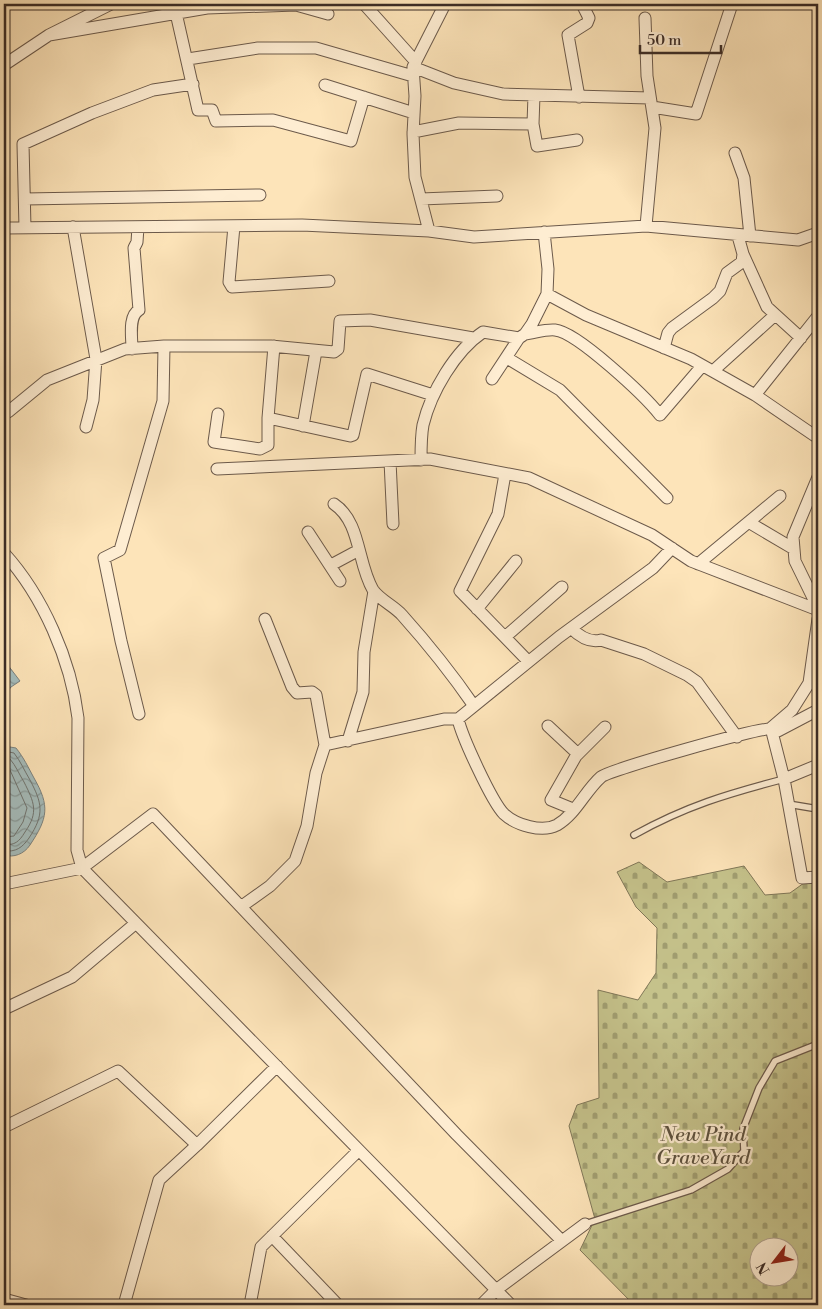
<svg xmlns="http://www.w3.org/2000/svg" width="822" height="1309" font-family="'Libre Bodoni',serif">
<style>
.cemetery{fill:url(#cemetery-stones);stroke:#807758;fill-rule:evenodd}
.water{fill:url(#water-waves);stroke:#7b827f}
.lines{fill:none;stroke-linecap:round;stroke-linejoin:round}
.shore{stroke:#707470;stroke-width:1}
.service-casing{stroke:#6c5a4b;stroke-width:8}
.minor-casing{stroke:#6c5a4b;stroke-width:13}
.service{stroke:#feedd2;stroke-width:5.5}
.minor{stroke:#feedd2;stroke-width:11}
.labels{text-anchor:middle;stroke-width:4.5;stroke-linejoin:round;paint-order:stroke}
.park-label{font-size:20px;font-style:italic;fill:#5e523f;stroke:#feedd2}
</style>
<defs>
<pattern id="cemetery-stones" width="16" height="16" patternUnits="userSpaceOnUse" patternTransform="scale(1.25)"><rect width="16" height="16" fill="#c5c28b"/><path d="M2 7V4a2 2 0 0 1 4 0v3zM10 15v-3a2 2 0 0 1 4 0v3z" fill="#a19e71"/></pattern>
<pattern id="water-waves" width="16" height="10" patternUnits="userSpaceOnUse" patternTransform="scale(1.25)"><rect width="16" height="10" fill="#a5bcbb"/><path d="M0 5q4-4 8 0t8 0" fill="none" stroke="#889998"/></pattern>
</defs>
<rect width="100%" height="100%" fill="#fde4b9"/>
<filter id="stains"><feTurbulence type="fractalNoise" baseFrequency=".004" numOctaves="4"/><feColorMatrix values="0 0 0 0 .2 0 0 0 0 .09 0 0 0 0 .02 0 0 0 .5 -.17"/></filter>
<radialGradient id="worn" r=".72"><stop offset=".6" stop-color="#630" stop-opacity="0"/><stop offset="1" stop-color="#630" stop-opacity=".3"/></radialGradient>
<path class="cemetery" d="M639,862L667,882L744,866L765,895L790,893L818,873V1305H634L580,1250L595,1219L569,1126L577,1105L599,1098L598,990L638,1000L656,973L657,928L636,907L617,872ZM760,1246H790V1276H760Z"/>
<path class="water" d="M4,660L20,681L11,687L4,696Z
M4,746L16,748C24,758 28,767 34,778C50,806 48,818 30,845C24,854 14,858 4,855Z"/>
<g class="lines">
<path class="shore" d="M4,751L14,753C21,762 24,770 30,780C42,803 45,814 29,838C22,848 16,852 4,851
M4,758L10,759C16,766 19,774 24,782C34,802 39,812 25,832C19,842 15,845 4,845
M4,765L10,770L27,808L23,822L14,836L4,837"/>
<defs>
<path id="service" d="M788,804L818,809
M634,835C686,806 727,794 784,779
M585,1224L691,1190L728,1169L744,1151L743,1129L759,1088L775,1061L818,1044"/>
<path id="minor" d="M364,4L416,62
M176,13L198,110H212L216,121L273,120L351,141L364,97
M645,18L647,76L655,128L646,226
M49,35L207,8L296,5L328,14
M188,59L258,48H316L413,76
M4,65L49,35L111,4
M413,67L454,83L503,94L650,98
M325,85L414,113
M534,95L533,124L537,146L577,140
M579,97L568,35L587,23L589,18L582,4
M652,107L696,114L732,4
M413,132L459,123L533,124
M735,153L744,178L750,236
M25,199L260,195
M421,199L497,196
M234,226L229,282L232,287L329,281
M73,227L96,359L93,400L86,427
M4,228L302,225L429,231L474,237L646,226L798,240L818,233
M25,228L23,144L92,113L153,90L193,84
M429,231L415,177L413,134L415,96L413,67L445,4
M743,254L767,307L801,338
M547,294L586,315L691,359L755,395L818,438
M525,334C534,333 546,329 555,330C577,332 645,396 660,415L702,366
M664,348L668,333L672,328L713,298L720,291L727,273L742,262L743,254L738,236
M132,349C132,337 128,316 139,310L134,248L137,242L138,227
M507,358L560,390L667,498
M713,371L775,315
M492,379L519,338
M755,395L818,316
M4,407L8,412L47,380L125,349L164,346H271L334,352L338,349L340,321L370,320L473,338
M218,414L214,442L260,449L268,445V418L274,346
M268,418L350,436L353,435L367,374L433,395
M303,426L316,351
M421,460C421,448 421,436 423,425C431,392 455,351 483,332L519,338L525,334L532,324L547,294L548,269L544,232
M390,461L393,524
M217,469L430,459L529,478L652,535L691,561L818,610
M505,474L498,514L460,591L528,661
M818,477L793,537L795,561L818,608
M334,504C361,522 357,563 373,590C380,600 394,606 402,615C428,644 452,674 474,706
M750,523L794,549
M308,532L340,581
M4,553C43,596 71,660 78,718L77,850L82,868L511,1305
M698,564L780,496
M331,565L359,550
M477,609L516,561
M265,619L292,687L297,693L312,692L316,695L325,745
M818,619L809,683L792,710L771,728L784,779L802,878L818,877
M571,628C579,636 590,643 601,640L644,654L687,675L697,682L737,737
M505,637L562,587
M139,714L121,641L104,558L120,550L163,401L164,346
M458,719C462,737 492,802 504,814C516,825 542,833 557,825C576,814 585,791 601,777C609,770 760,727 771,729C774,729 776,731 778,731L818,710
M548,726L578,754
M348,741L363,692L364,652L374,591
M784,779L818,765
M573,809L551,800L576,756L605,727
M4,884L82,868L153,814L457,1135L562,1241
M242,906L270,886L295,861L307,826L316,773L325,745L444,719H458L559,637L653,568L672,548
M4,1009L72,977L136,923
M4,1127L118,1071L197,1145L159,1180L124,1305
M197,1145L277,1066
M272,1236L338,1305
M4,1299L26,1305
M250,1305L261,1247L359,1150
M481,1305L496,1290L585,1224"/>
</defs>
<use href="#service" class="service-casing"/>
<use href="#minor" class="minor-casing"/>
<use href="#service" class="service"/>
<use href="#minor" class="minor"/>
</g>
<g class="labels">
<g class="park-label">
<text x="703" y="1141">New Pind<tspan x="703" dy="23">GraveYard</tspan></text>
</g>
</g>
<rect width="822" height="1309" fill="none" stroke="#fde4b9" stroke-width="20"/>
<rect x="5" y="5" width="812" height="1299" fill="none" stroke="#3b2c26" stroke-width="2.5"/>
<rect x="10" y="10" width="802" height="1289" fill="none" stroke="#3b2c26"/>
<g transform="translate(774 1262) rotate(239)"><circle r="24" fill="#feedd2" stroke="#b0a08d"/>
<path d="M0-4L9 19L0 12L-9 19Z" fill="#8f2418"/>
<text y="-8" font-size="14" font-weight="bold" text-anchor="middle" fill="#3b2c26">N</text>
</g>
<path d="M640 45v8h81v-8" fill="none" stroke="#3b2c26" stroke-width="2.5"/>
<text x="647" y="45" font-size="15" fill="#3b2c26" stroke="#feedd2" stroke-width="4" paint-order="stroke">50 m</text>
<rect width="100%" height="100%" filter="url(#stains)"/>
<rect width="100%" height="100%" fill="url(#worn)"/>
</svg>
